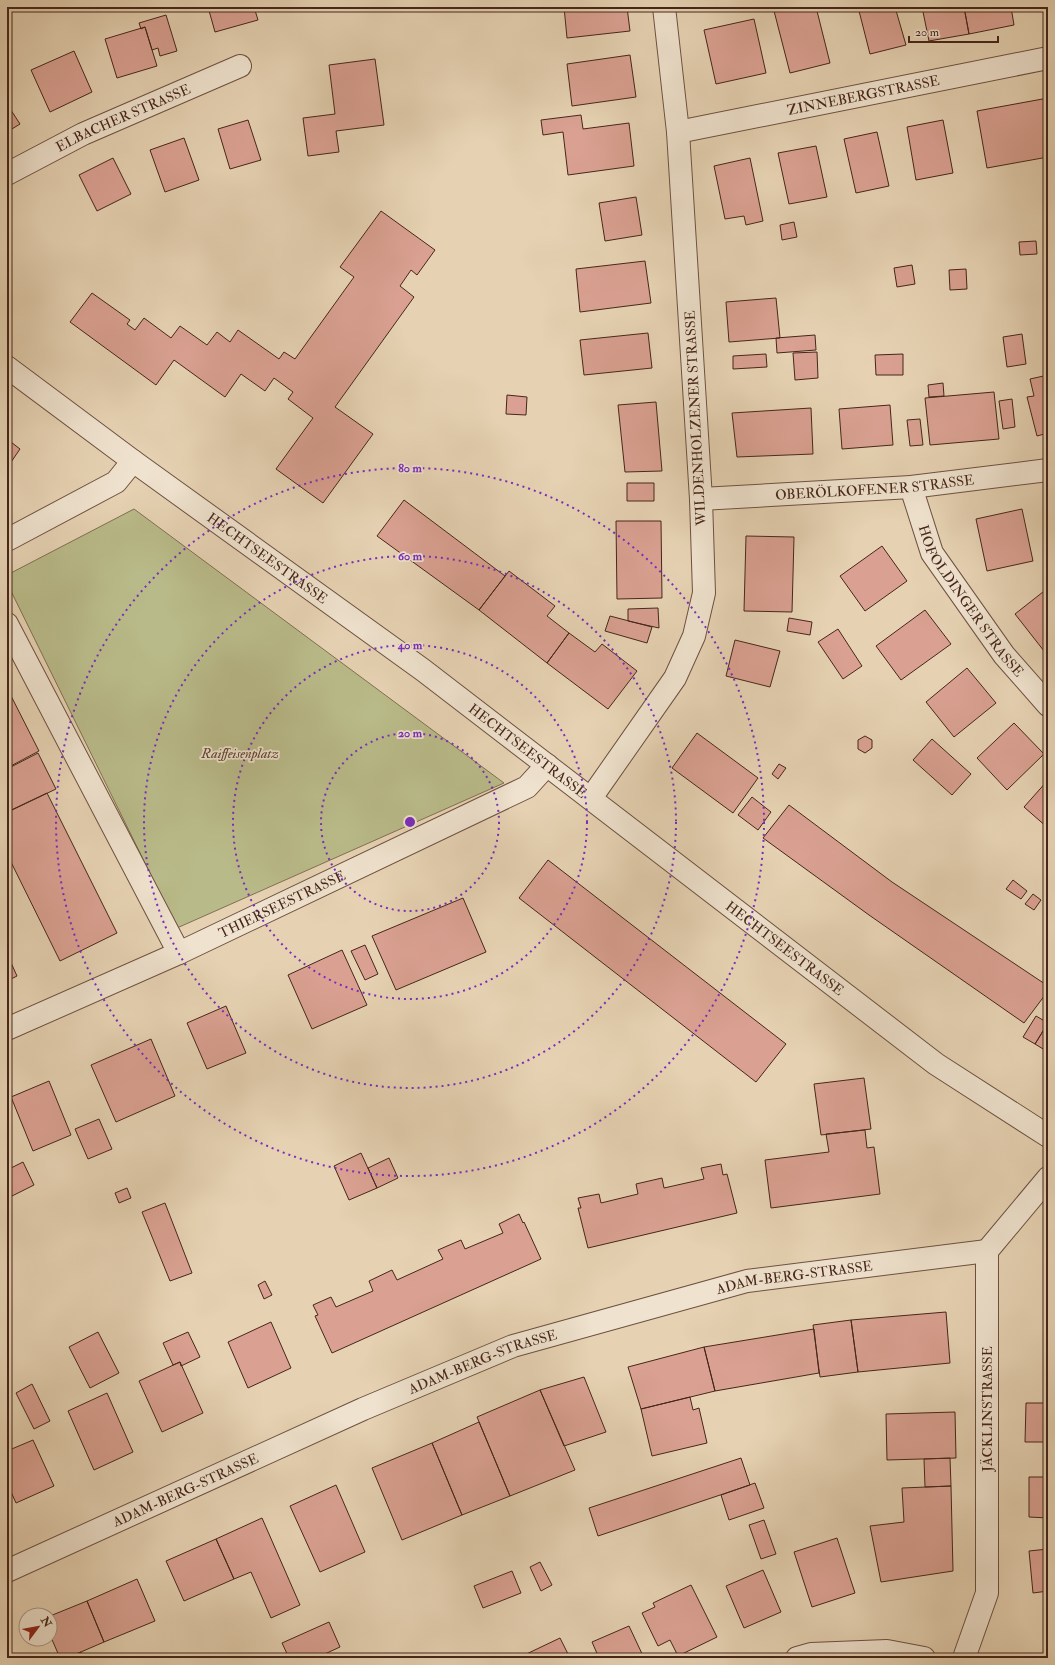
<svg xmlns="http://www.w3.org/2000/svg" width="1055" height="1665" font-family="'IM FELL Double Pica',serif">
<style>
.park{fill:#b9ba89;stroke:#807052}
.building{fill:#daa192;stroke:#46261a}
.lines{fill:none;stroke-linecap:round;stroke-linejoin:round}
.minor-casing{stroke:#6e5140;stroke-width:24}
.tertiary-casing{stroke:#6e5140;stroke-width:24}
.minor{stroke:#efe2ce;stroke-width:22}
.tertiary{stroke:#efe2ce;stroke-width:22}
.ring{fill:none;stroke:#7b2cbf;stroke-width:2;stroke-dasharray:2 4}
.labels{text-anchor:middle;stroke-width:3.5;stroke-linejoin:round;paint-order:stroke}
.street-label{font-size:14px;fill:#46261a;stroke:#efe2ce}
.park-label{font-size:14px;font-style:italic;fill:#5d4430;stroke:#efe2ce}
.centre{fill:#7b2cbf;stroke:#efe2ce;stroke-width:2}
.ring-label{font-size:12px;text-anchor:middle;font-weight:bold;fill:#7b2cbf;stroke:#efe2ce;stroke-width:3.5;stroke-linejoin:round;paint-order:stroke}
</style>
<rect width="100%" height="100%" fill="#e6d2b3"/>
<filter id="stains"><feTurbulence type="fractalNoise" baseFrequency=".005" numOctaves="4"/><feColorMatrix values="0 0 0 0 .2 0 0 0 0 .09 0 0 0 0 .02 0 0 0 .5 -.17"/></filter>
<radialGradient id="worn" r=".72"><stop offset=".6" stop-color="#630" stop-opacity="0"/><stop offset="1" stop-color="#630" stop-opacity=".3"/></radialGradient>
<path class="park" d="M134,509L504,783L177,928L7,583V575Z"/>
<path class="building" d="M208,7H254L258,20L215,32Z
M564,7H627L630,31L567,38Z
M773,7H816L830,63L790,73Z
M858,7H895L906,45L870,54Z
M922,7H964L969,34L929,41Z
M964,7H1011L1014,25L969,34Z
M166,15L177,51L160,56L158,48L152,50L145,27L141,29L139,23Z
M754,19L766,73L716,84L704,30Z
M145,27L157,66L117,78L105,39Z
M74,51L92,92L50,112L31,70Z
M630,55L636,97L572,106L567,64Z
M375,59L384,125L336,131L339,152L308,156L303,118L335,114L329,65Z
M1048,98V157L987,168L977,111Z
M7,104L20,124L7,132Z
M581,115L583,129L629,123L634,166L568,175L563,132L543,135L541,120Z
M248,120L261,160L230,169L218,129Z
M943,120L953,173L916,180L907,127Z
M877,132L889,186L856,193L844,139Z
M184,138L199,180L165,192L150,150Z
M816,146L827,197L789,204L778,153Z
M113,158L131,194L97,211L79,175Z
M750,158L763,221L746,225L744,216L725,219L714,166Z
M636,197L642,235L605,241L599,203Z
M381,211L435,250L417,275L411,270L400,286L414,297L335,407L373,434L323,503L276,469L313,418L288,399L293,392L274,378L265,391L241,374L225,397L174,360L156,385L70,322L92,293L130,320L127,324L135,330L144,318L171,338L180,326L207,345L217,332L230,342L238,330L279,359L284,352L295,359L354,277L340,267Z
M794,222L797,237L782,240L780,225Z
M1036,241L1037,254L1020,255L1019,242Z
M645,261L651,303L580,312L576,269Z
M912,265L915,284L897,287L894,268Z
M966,269L967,289L950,290L949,270Z
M776,298L780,338L729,342L726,302Z
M648,333L652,368L584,375L580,340Z
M1022,334L1026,364L1007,367L1003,337Z
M815,335L816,350L777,353L776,338Z
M817,352L818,378L795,380L793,353Z
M766,354L767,367L733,369V356Z
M903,354V375H876L875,355Z
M1048,375V433L1037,436L1027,397L1034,396L1030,379Z
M943,383L944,396L929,397L928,385Z
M994,392L999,439L930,445L925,398Z
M507,395L527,397L526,415L506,414Z
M1012,399L1015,427L1003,429L999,401Z
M656,402L662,471L625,472L618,405Z
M890,405L893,445L842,449L839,409Z
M811,408L813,454L737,457L732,413Z
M920,419L923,445L910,446L907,420Z
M7,439L20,449L7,468Z
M627,483H654V501H627Z
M404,500L505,576L479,610L377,536Z
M1022,509L1033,561L987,571L976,519Z
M616,521H661L662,598L617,599Z
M746,536L794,537L792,612L744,611Z
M882,546L907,581L865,611L840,576Z
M509,571L555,606L547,616L569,633L547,663L479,610Z
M1048,588V648L1044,651L1015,614Z
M658,608L659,628L628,621V609Z
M925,610L951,644L901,680L876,646Z
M610,616L652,627L647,643L605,631Z
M789,618L812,622L810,635L787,631Z
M838,629L862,666L843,679L818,642Z
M569,633L595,652L602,644L637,671L608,709L547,663Z
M735,640L780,651L770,687L726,676Z
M967,668L996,703L954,737L926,702Z
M7,688L39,751L7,768Z
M1014,723L1044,754L1007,790L977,758Z
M697,733L758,778L733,813L672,768Z
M865,736L872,740V748L865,753L858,749V740Z
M932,739L971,774L952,795L913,760Z
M38,753L56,789L12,810L7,800V769Z
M779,764L786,768L778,779L772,774Z
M1048,780V828L1024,807Z
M47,793L117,933L60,961L7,854V812Z
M752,797L771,812L758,830L738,815Z
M789,805L892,882L1048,986V991L1024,1023L869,915L763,838Z
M548,860L786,1044L756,1082L519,898Z
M1013,880L1027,891L1021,899L1006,889Z
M1033,894L1041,900L1034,910L1025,904Z
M463,898L486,952L396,990L372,936Z
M365,945L378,974L365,980L351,951Z
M342,950L367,1005L312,1029L288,975Z
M7,954L17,976L7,981Z
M226,1006L246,1053L207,1069L187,1023Z
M1036,1016L1048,1023L1035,1044L1023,1037Z
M1048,1023V1052L1035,1044Z
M151,1039L175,1096L116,1122L91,1065Z
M864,1078L871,1129L821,1135L814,1084Z
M49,1081L71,1135L33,1151L11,1097Z
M99,1119L112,1149L88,1159L75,1129Z
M865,1130L867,1148L874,1147L880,1194L771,1208L765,1160L829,1152L826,1134Z
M361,1153L377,1188L349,1200L334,1166Z
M389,1158L398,1178L377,1188L368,1168Z
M23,1162L34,1185L8,1198L7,1170Z
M721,1164L723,1175L727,1174L737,1213L588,1248L578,1208H581L578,1198L599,1194L601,1203L638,1194L636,1184L662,1178L664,1188L704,1179L701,1168Z
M127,1188L131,1198L119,1203L115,1193Z
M165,1203L192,1273L170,1281L142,1212Z
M519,1214L523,1223L524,1222L541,1259L332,1353L315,1316L318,1315L313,1305L331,1297L336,1307L373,1291L369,1281L392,1270L397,1280L443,1259L438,1250L461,1240L465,1249L503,1233L499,1224Z
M265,1281L272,1295L264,1299L258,1285Z
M946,1312L950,1363L858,1372L851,1320Z
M851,1320L858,1372L820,1377L813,1325Z
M271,1322L291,1368L248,1388L228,1342Z
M814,1329L819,1373L715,1391L704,1347Z
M98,1332L119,1373L90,1388L69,1347Z
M188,1332L200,1357L181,1366L180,1362L173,1365L163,1343Z
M704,1347L715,1391L641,1409L628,1367Z
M180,1362L203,1413L162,1432L139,1381Z
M584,1377L606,1432L564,1446L540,1390Z
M32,1384L50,1421L34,1429L16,1393Z
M540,1390L575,1470L510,1496L477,1417Z
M107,1393L133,1452L94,1470L68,1411Z
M690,1397L693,1410L699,1408L707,1443L652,1456L641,1409Z
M1026,1403H1048V1442H1025Z
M955,1412L956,1458L887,1460L886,1414Z
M479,1422L510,1496L462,1515L432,1443Z
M33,1440L54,1486L16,1503L7,1483V1451Z
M432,1443L462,1515L402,1540L372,1468Z
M741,1458L750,1485L598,1536L589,1508Z
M950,1458L951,1486L925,1487L924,1459Z
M1029,1477H1048V1518L1029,1517Z
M755,1483L764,1508L729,1520L721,1495Z
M336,1485L365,1552L320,1572L290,1506Z
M951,1486L953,1571L881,1582L870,1526L904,1522L902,1488Z
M262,1518L300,1605L271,1618L251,1572L234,1579L216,1539Z
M764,1520L776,1554L761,1559L749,1525Z
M837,1538L855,1593L812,1607L794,1552Z
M216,1539L234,1579L184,1601L166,1561Z
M1048,1549V1591L1033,1593L1029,1551Z
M540,1562L552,1585L541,1591L530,1567Z
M763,1570L781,1612L744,1628L726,1586Z
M512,1571L521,1593L483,1608L474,1586Z
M137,1579L155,1621L104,1642L87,1601Z
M691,1585L717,1637L678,1656L670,1640L658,1646L642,1613L655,1607L653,1603Z
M87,1601L104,1642L67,1658H60L50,1635V1616Z
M329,1622L340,1647L316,1658H289L282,1643Z
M629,1626L644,1658H599L592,1642Z
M560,1638L570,1658H518Z
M81,1652L83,1658H67Z"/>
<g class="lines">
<defs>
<g id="minor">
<path id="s1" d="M678,132L1048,58"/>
<path id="s2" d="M7,174L83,134L240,66"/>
<path id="s3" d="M911,487L932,553L1004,655L1048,705"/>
<path id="s4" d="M701,499L911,487L1048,470"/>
<path d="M7,540L116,482L133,461"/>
<path d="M7,624L179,953"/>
<path d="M591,798L675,678L694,636L704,593L701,499L678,132L664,7"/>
<path id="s5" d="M7,1029L179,953L527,787L547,765"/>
<path id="s6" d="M7,1571L363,1409L513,1346L747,1281L987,1251"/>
<path d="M797,1658L811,1654L887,1651L924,1658"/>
<path d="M964,1658L987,1593V1251L1048,1178"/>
</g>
<g id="tertiary">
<path id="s7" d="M7,367L133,461L423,670L936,1064L1048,1136"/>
</g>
</defs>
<use href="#minor" class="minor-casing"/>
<use href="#tertiary" class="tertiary-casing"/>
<use href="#minor" class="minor"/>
<use href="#tertiary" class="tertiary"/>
</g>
<g class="ring">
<circle cx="410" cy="822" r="89"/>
<circle cx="410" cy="822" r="177"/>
<circle cx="410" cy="822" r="266"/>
<circle cx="410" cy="822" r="354"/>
</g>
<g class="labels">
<g class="street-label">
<text dy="5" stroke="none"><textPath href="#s1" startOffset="189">ZINNEBERGSTRASSE</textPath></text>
<text dy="5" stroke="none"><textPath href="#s2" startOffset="129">ELBACHER STRASSE</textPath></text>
<text transform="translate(695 418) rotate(-93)" y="5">WILDENHOLZENER STRASSE</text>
<text dy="5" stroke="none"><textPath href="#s4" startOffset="174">OBERÖLKOFENER STRASSE</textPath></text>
<text dy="5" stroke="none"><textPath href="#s7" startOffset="323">HECHTSEESTRASSE</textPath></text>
<text dy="5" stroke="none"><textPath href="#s3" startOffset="130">HOFOLDINGER STRASSE</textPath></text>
<text dy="5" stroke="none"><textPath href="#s7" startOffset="647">HECHTSEESTRASSE</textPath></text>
<text dy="5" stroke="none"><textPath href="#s5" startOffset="302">THIERSEESTRASSE</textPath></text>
<text dy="5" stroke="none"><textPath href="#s7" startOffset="971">HECHTSEESTRASSE</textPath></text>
<text dy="5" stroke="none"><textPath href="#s6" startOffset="844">ADAM-BERG-STRASSE</textPath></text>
<text dy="5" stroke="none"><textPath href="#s6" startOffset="520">ADAM-BERG-STRASSE</textPath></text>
<text transform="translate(987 1409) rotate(-90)" y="5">JÄCKLINSTRASSE</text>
<text dy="5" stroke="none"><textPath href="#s6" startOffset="196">ADAM-BERG-STRASSE</textPath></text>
</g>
<g class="park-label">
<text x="240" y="758">Raiffeisenplatz</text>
</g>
</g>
<circle cx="410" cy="822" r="6" class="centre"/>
<g class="ring-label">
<text x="410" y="472">80 m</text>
<text x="410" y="560">60 m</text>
<text x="410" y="649">40 m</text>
<text x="410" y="737">20 m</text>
</g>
<rect width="1055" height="1665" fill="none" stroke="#e6d2b3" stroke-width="24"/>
<rect x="8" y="8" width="1039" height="1649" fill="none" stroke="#46261a" stroke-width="2"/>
<rect x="12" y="12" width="1031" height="1641" fill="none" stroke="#46261a"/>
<g transform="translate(38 1627) rotate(58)"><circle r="19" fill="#efe2ce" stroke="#ab9786"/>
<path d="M0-3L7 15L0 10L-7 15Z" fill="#8f2418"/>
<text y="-6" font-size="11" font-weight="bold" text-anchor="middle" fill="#46261a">N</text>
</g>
<path d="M909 36v6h89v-6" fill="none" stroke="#46261a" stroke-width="2"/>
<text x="915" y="36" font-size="12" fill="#46261a" stroke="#efe2ce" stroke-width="3" paint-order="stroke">20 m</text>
<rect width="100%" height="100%" filter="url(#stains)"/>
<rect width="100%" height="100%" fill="url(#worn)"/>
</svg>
